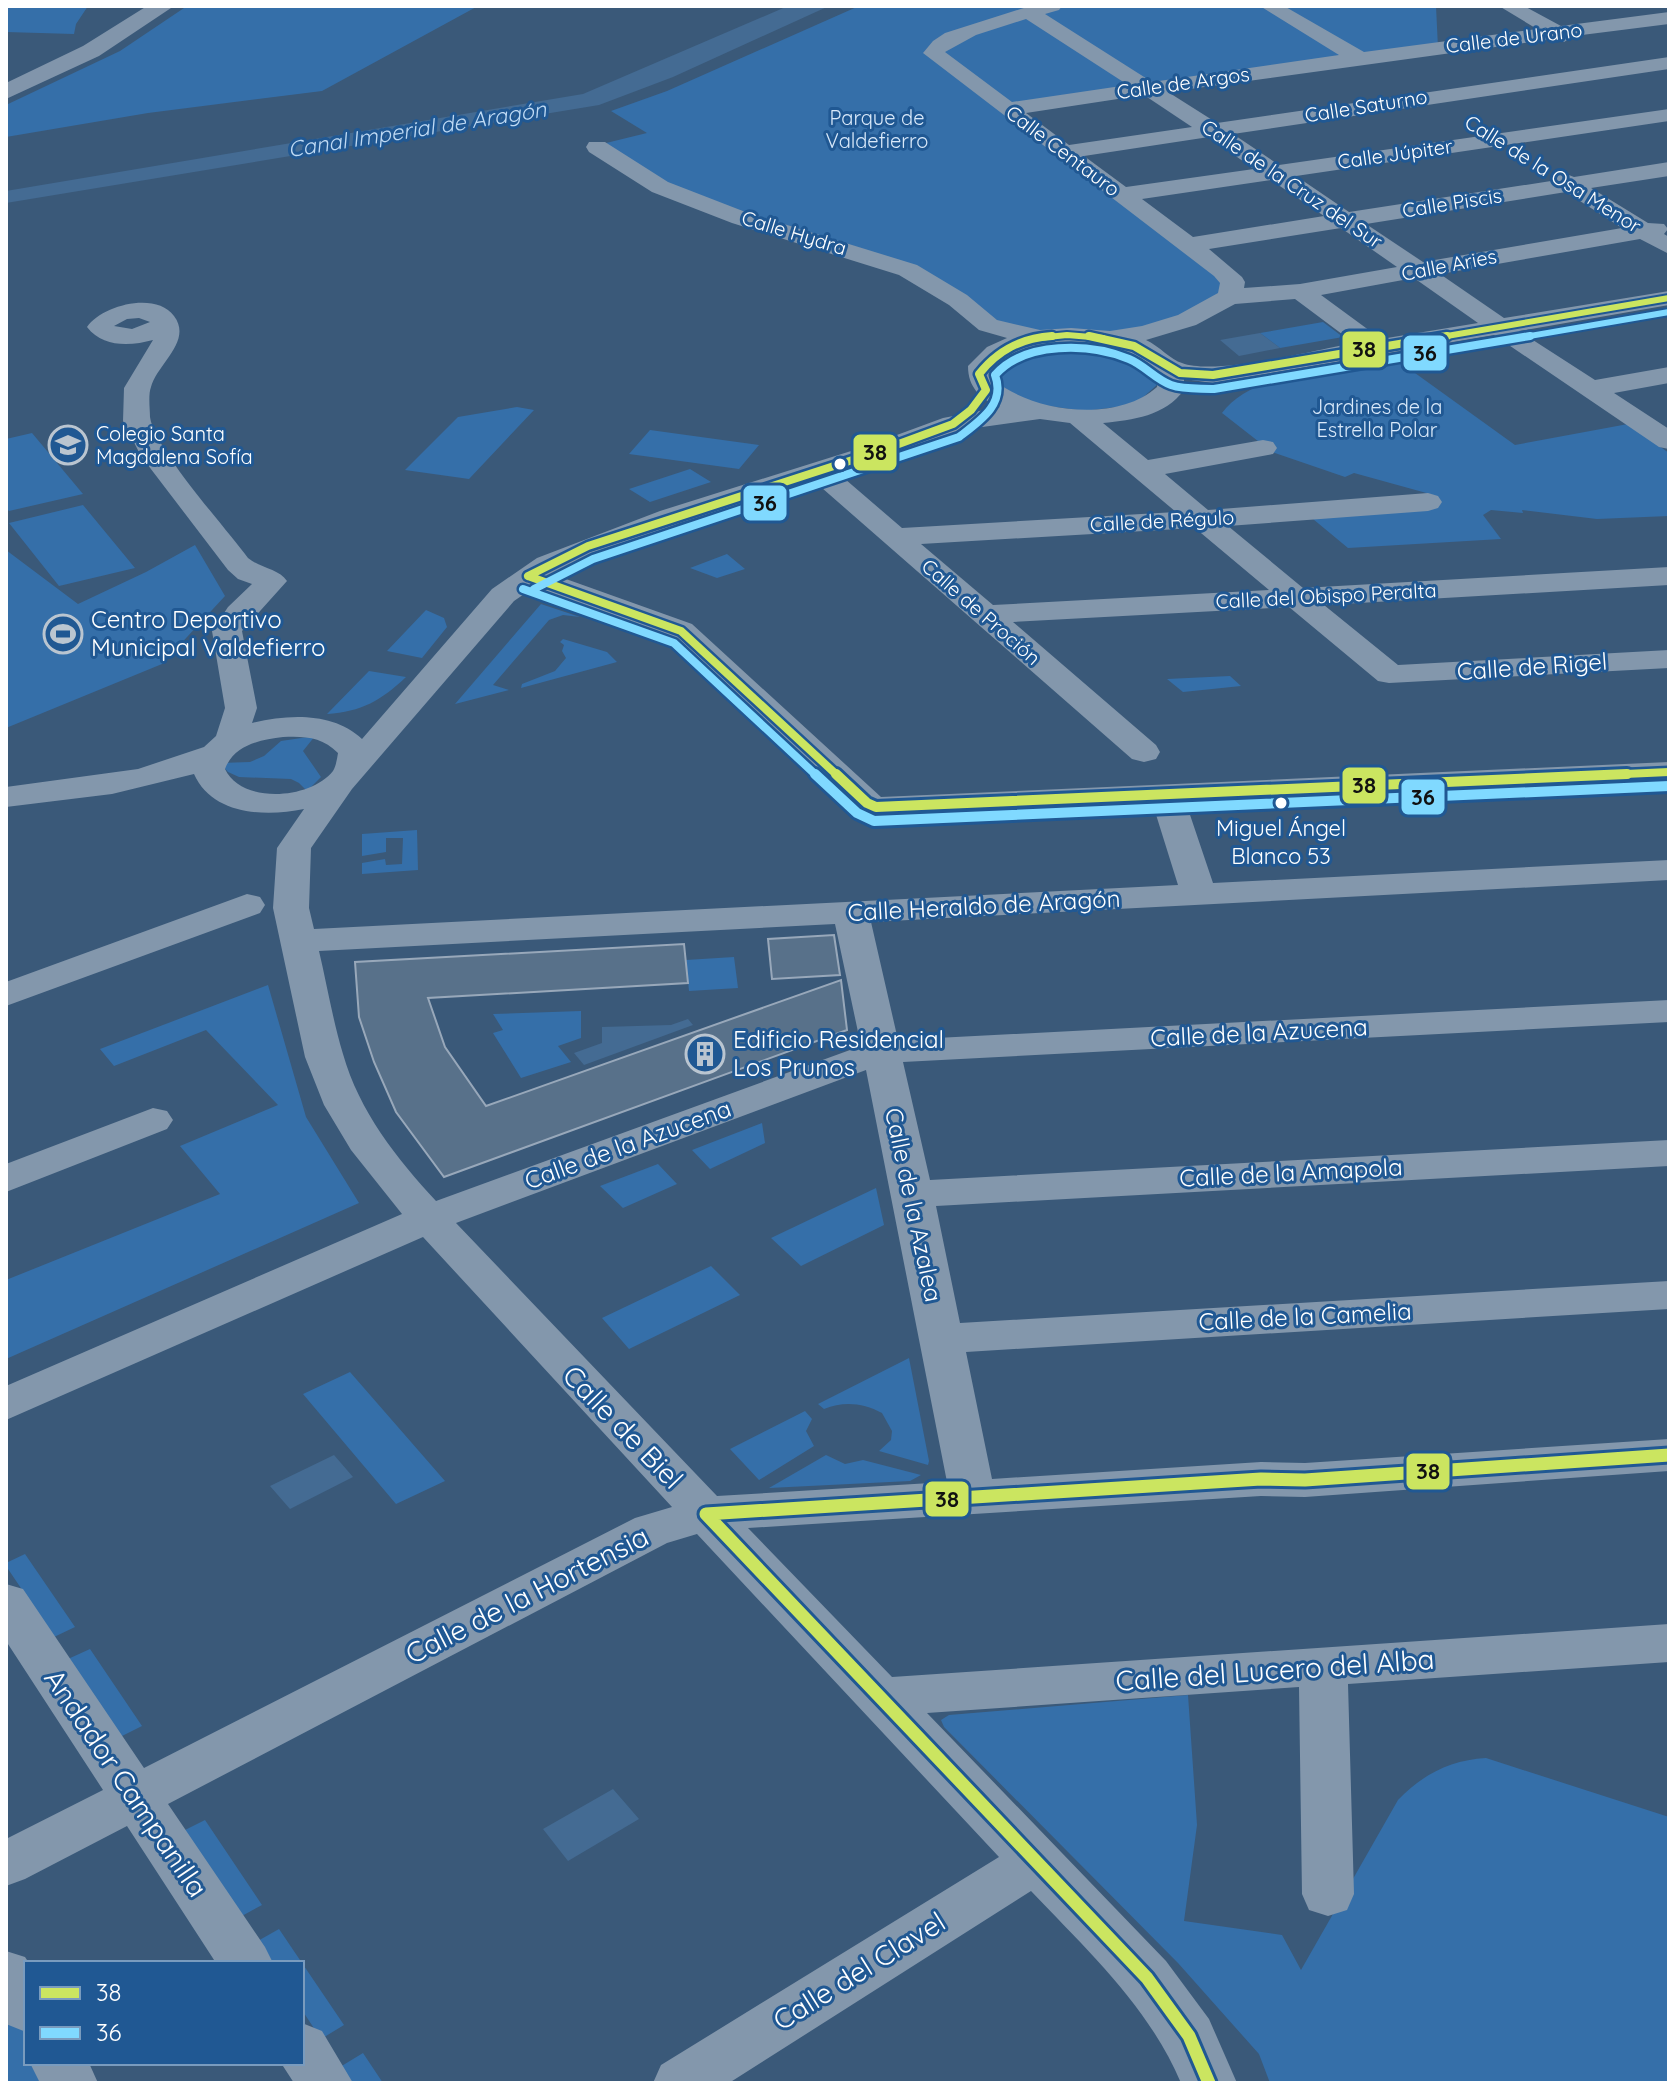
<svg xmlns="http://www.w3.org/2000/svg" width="1675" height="2089" font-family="Quicksand,sans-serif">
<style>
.green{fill:#356fa9}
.water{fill:#446b93}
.building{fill:#58718a;stroke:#98a8ba;stroke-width:2}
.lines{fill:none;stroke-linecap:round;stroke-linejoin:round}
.minor{fill:#8397ac;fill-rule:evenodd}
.major{fill:#8195ab;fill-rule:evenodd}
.bus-1-far3-casing{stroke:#205893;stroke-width:10}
.bus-1-far2-casing{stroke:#205893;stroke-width:13}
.bus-1-far1-casing{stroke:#205893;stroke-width:16}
.bus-1-casing{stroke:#205893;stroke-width:19}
.bus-2-far2-casing{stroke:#205893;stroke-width:10}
.bus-2-far1-casing{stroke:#205893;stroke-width:13}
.bus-2-casing{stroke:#205893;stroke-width:16}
.bus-1-far3{stroke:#cbe560;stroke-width:6}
.bus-1-far2{stroke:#cbe560;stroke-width:8}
.bus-1-far1{stroke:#cbe560;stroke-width:10}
.bus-1{stroke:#cbe560;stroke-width:13}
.bus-2-far2{stroke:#80d9ff;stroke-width:6}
.bus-2-far1{stroke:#80d9ff;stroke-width:8}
.bus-2{stroke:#80d9ff;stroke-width:10}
.bus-dot{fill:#fff;stroke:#205893;stroke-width:3}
.labels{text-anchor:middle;stroke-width:6;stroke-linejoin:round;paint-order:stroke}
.far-street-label{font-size:20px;fill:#fff;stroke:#205893}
.far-park-label{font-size:20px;fill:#d9e9fa;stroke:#205893}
.far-poi-label{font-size:20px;fill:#fff;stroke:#205893;text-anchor:start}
.far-water-label{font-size:22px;font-style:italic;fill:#bfdaf4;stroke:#205893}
.bus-label{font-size:22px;fill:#fff;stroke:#205893}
.poi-label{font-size:24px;fill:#fff;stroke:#205893;text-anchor:start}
.street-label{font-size:24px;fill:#fff;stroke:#205893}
.near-street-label{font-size:28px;fill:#fff;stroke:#205893}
.line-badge{stroke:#205893;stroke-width:3}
.pale-badge-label{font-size:22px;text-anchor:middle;font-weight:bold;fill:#111}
</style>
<rect width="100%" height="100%" fill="#3a5979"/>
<path class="green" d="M6,6H88L76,24L74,34L6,32Z
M187,6H478L322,91L148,113L6,137V105L120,51Z
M859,6H1436L1438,48L997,108L1224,280L1220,297L1144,333L1028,332L1007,328L942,281L744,214L658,181L602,144L647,133L611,111L667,91Z
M1323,322L1343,337L1280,348L1260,333Z
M1076,340C1101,345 1163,348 1158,384L1140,400L1125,406L1084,411L1021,402L989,379L994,361L1018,347Z
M1390,355L1515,445L1628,424L1669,453V516L1597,519L1522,510L1523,513L1491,510L1483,515L1501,539L1348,548L1313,519L1430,494L1354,473L1345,477L1272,452L1222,413C1252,372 1342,364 1390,355Z
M517,407L534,410L469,479L405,470L458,417Z
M650,430L759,445L739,469L629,454Z
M32,433L83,494L9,511L6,508V439Z
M690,469L711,482L650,502L629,489Z
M83,505L135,568L59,586L9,523Z
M195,545L225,596L162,664L6,728V550L78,604L146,572Z
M727,554L745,569L717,578L690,568Z
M541,604L580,617L563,615L549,620L493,685L509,690L455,704Z
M426,610L444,618L447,627L422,658L387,651Z
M563,639L607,652L617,662L521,688L522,684L555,671L566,658L562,651L564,645L560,642Z
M369,671L406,677C382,700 361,712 327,714Z
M1230,676L1241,686L1183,692L1167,679Z
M315,736L303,751L321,777L307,791L299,783L291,779L239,777L228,772L220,763L250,762L264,756L281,741Z
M417,830L418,870L362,874V863L385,859L386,865L402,864L403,838H386V852L362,856V834Z
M734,957L738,988L689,991L686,960Z
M268,985L306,1117L359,1203L6,1359V1280L220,1194L180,1146L278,1105L206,1030L114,1066L100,1049Z
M581,1011V1038L558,1046L571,1062L521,1078L493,1033L503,1030L493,1014Z
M762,1123L765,1143L710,1169L692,1150Z
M658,1164L677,1184L623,1208L600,1186Z
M876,1188L884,1225L801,1266L771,1238Z
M711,1266L740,1295L629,1349L602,1318Z
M909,1358L929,1461L928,1465L879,1451L891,1440L892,1431L882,1413C863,1403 844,1401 824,1409L818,1404Z
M350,1372L445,1481L396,1504L303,1394Z
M805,1411L812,1419L806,1431L814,1446L759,1480L730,1449Z
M826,1455L845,1464L863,1460L921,1475L910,1481L769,1488Z
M25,1554L75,1627L54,1637L6,1566V1563Z
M90,1649L142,1726L120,1737L68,1659Z
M1188,1695L1197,1825L1184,1921L1282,1935L1301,1970L1398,1800C1423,1774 1451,1760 1486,1758L1669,1817V2083H1270L1259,2054L1178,1963L944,1727L941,1720L949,1715Z
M205,1820L262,1905L240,1917L183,1831Z
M279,1929L302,1963H270L256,1942Z
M302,1963L344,2025L321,2039L302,2010Z
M6,1992L26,2026V2063H48L60,2083H6Z
M363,2053L383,2083H350L340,2067Z"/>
<path class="water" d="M788,6H829L673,77L599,105L6,203V191L583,94Z
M1260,333L1280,348L1239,356L1220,340Z
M688,1019L693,1025L584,1065L574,1053L602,1043V1027L671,1025Z
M334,1455L353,1477L290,1509L270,1486Z
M613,1789L639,1819L568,1861L543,1829Z"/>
<path class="building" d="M834,935L840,975L772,979L768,939Z
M684,944L688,983L428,998L445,1047L486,1106L841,980L847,1030L444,1177L396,1112L374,1062L359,1017L355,962Z"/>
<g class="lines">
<path class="minor" d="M1030,6H1062L1059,10L1045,14L1152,82L1339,55L1260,6H1284L1364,52L1537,29L1499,6H1524L1561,26L1669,12V24L1574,36L1564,42L1554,39L1168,92L1217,123L1669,57V69L1233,134L1279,165L1669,109V121L1296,176L1349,212L1551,181L1553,174L1561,172L1574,177L1669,162V176L1591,188L1648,223L1664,224L1668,229L1664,234L1669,237V254L1640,239L1440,274L1504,318L1669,291V305L1519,331L1595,380L1669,367V383L1614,393L1669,429V449L1659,447L1494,335L1213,383L1184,379V390C1165,416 1133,420 1103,423L1148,460L1263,440L1273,442L1277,448L1273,454L1165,474L1208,510L1428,493L1438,496L1442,502L1438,508L1428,511L1228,526L1303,588L1669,567V585L1324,605L1398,665L1669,650V668L1389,683L1378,681L1289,607L1013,622L1156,745L1160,752L1156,759L1144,762L1132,759L814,481L680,523L552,574L692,624L881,797L1669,762V782L1186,803L1213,883L1669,860V880L871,922L898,1040L1669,1000V1022L903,1062L930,1180L1669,1140V1166L936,1206L960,1323L1669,1281V1309L966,1352L992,1479L1261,1462L1305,1463L1669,1439V1471L1305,1497L1261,1496L748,1528L892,1677L1669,1624V1662L1348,1684L1354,1894L1347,1910L1328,1916L1309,1910L1302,1894L1299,1687L927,1713L1166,1961L1209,2019L1237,2083H1181C1149,2007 1087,1950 1031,1891L729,2083H653L661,2065L999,1857L697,1534L667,1543L168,1804L265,1947L273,1963H216L127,1826L25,1879L6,1886V1839L103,1790L6,1641V1584L23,1589L144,1768L635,1518L672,1507L423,1237L6,1420V1386L402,1214L351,1150L324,1105L305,1057L273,908L277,848L304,809C265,817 212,815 194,774L112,794L6,807V787L138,769L204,747L216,736L225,708L212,631L228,607L252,584L238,579L228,570L141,456L123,421L124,388L153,340C131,346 103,348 87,327C102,305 156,291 174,316C193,341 157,364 151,387C148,395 150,409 150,417C154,449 227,529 248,558C260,568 279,569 287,581L242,631L257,708L252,723C288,714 334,712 362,739L492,589L537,558L660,511L867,446L943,418L1000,407C980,399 968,387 968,366L987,347L1007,338L979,330L949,305L899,275L732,223L652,192L589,152L586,147L589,142H605L668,182L748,213L917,265L967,295L997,320L1040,330L1071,328L1110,331L1142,326L1178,315L1218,293L1220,283L1214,276L923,53L933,41L945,33ZM1026,19L1128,85L1012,102L945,52L976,35ZM1144,95L1192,127L1069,145L1026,113ZM1209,137L1254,169L1126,187L1084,156ZM1271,180L1324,216L1193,237L1142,199ZM1566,192L1622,228L1423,262L1366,224ZM1341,228L1397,267L1300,284L1244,288L1245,282L1242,277L1209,249ZM1414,278L1478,323L1381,339L1321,295ZM1295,299L1354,343C1315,350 1216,376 1182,363C1171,360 1159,346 1146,340L1196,325L1235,304ZM139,318L150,322L132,329L114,326L127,319ZM1056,344C1093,344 1131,344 1159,372L1157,387C1117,423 1034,413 994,380V367C1011,350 1033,346 1056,344ZM1040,419L1070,423L1176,512L902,528L838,473L961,430ZM1195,528L1269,590L993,605L921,544ZM533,588L670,638L855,810L876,817L1153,805L1178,885L314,929L309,908L311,848L352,789L514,601ZM283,737C305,736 322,737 338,753C337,759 336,766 333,771C310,800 241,804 225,769C234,745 259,740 283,737ZM835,924L861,1046L436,1201C397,1159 359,1111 343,1054C333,1021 327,985 319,951ZM866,1070L947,1482L717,1496L456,1223Z
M247,894L260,897L265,905L260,913L6,1006V982Z
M153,1108L167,1111L173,1120L167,1129L6,1192V1164Z
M6,1951L25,1957L29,1963H26V2032L6,2024Z
M302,2023L322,2031L353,2083H294L281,2063H302Z
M30,2063H89L98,2083H40Z"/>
<path class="major" d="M147,6H174L99,56L6,99V83L83,46Z"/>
<defs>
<path id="bus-1-far3" d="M1038,338L1067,335L1103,338
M1435,338L1669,298"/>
<path id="bus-1-far2" d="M1089,336L1134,346L1180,373L1213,375L1447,336
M528,576L588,546L877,452L953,424L971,410L986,390L979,374C998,350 1021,338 1052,336
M528,576L681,631L838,776
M1581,776L1669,772"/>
<path id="bus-1-far1" d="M836,774L867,803L876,807L1627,774"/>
<path id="bus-1" d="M706,1514L1261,1479L1305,1480L1669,1455
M706,1514L1147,1978L1189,2036L1209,2083"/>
<path id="bus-2-far2" d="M1518,338L1669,312"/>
<path id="bus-2-far1" d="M523,589L674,643L817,776
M534,589L593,559L959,437C980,421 1006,404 995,375C1025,341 1090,343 1129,359C1144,365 1155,379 1171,385C1185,390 1200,388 1214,389L1530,336"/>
<path id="bus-2" d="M815,774L857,813L874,821L1669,786"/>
</defs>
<use href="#bus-1-far3" class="bus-1-far3-casing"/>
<use href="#bus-1-far2" class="bus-1-far2-casing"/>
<use href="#bus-1-far1" class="bus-1-far1-casing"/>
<use href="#bus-1" class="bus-1-casing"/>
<use href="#bus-2-far2" class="bus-2-far2-casing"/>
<use href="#bus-2-far1" class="bus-2-far1-casing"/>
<use href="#bus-2" class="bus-2-casing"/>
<use href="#bus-1-far3" class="bus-1-far3"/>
<use href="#bus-1-far2" class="bus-1-far2"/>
<use href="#bus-1-far1" class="bus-1-far1"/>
<use href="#bus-1" class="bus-1"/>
<use href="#bus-2-far2" class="bus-2-far2"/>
<use href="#bus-2-far1" class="bus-2-far1"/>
<use href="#bus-2" class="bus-2"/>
</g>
<defs>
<symbol id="school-ring" viewBox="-11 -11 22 22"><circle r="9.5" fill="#205893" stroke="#bac5d0" stroke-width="1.5"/><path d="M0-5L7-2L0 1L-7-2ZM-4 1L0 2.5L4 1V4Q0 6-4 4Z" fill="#bac5d0"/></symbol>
<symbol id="stadium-ring" viewBox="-11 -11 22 22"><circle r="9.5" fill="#205893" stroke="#bac5d0" stroke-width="1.5"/><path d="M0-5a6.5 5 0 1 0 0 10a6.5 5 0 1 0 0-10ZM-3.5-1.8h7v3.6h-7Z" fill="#bac5d0"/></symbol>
<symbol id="building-ring" viewBox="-11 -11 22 22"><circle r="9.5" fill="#205893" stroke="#bac5d0" stroke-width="1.5"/><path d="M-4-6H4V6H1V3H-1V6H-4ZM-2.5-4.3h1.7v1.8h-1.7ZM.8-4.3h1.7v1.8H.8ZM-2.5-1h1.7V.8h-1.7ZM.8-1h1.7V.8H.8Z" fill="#bac5d0"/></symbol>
</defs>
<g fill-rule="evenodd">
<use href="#school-ring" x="46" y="423" width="44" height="44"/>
<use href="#stadium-ring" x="41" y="612" width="44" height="44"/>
<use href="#building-ring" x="683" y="1032" width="44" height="44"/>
</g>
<g class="bus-dot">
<circle cx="840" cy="464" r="7"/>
<circle cx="1281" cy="803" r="7"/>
</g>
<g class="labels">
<g class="far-street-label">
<text transform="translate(1514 38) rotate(-7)" y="7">Calle de Urano</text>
<text transform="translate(1183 83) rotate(-8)" y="7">Calle de Argos</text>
<text transform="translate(1366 106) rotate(-9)" y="7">Calle Saturno</text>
<text transform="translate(1063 151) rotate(37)" y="7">Calle Centauro</text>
<text transform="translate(1395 154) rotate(-8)" y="7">Calle Júpiter</text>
<text transform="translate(1553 174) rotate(32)" y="7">Calle de la Osa Menor</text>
<text transform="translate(1292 184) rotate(34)" y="7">Calle de la Cruz del Sur</text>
<text transform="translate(1452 203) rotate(-9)" y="7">Calle Piscis</text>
<text transform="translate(794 233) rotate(17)" y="7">Calle Hydra</text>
<text transform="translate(1449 265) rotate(-11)" y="7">Calle Aries</text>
<text transform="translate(1162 521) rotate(-3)" y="7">Calle de Régulo</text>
<text transform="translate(1326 596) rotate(-3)" y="7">Calle del Obispo Peralta</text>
<text transform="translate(981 612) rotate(41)" y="7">Calle de Proción</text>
</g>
<g class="far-park-label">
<text x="877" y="125">Parque de<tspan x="877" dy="23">Valdefierro</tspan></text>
<text x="1377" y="414">Jardines de la<tspan x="1377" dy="23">Estrella Polar</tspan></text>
</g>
<g class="far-poi-label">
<text x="96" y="441">Colegio Santa<tspan x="96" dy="23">Magdalena Sofía</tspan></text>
</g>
<g class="far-water-label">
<text transform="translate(417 129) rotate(-9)" y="8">Canal Imperial de Aragón</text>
</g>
<g class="bus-label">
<text x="1281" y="836">Miguel Ángel<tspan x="1281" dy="28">Blanco 53</tspan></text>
</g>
<g class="poi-label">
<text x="91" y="628">Centro Deportivo<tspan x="91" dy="28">Municipal Valdefierro</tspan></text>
<text x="733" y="1048">Edificio Residencial<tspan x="733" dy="28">Los Prunos</tspan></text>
</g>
<g class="street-label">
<text transform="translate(1532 667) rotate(-4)" y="8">Calle de Rigel</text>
<text transform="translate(984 906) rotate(-3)" y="8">Calle Heraldo de Aragón</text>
<text transform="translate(1259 1033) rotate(-3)" y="8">Calle de la Azucena</text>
<text transform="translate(628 1145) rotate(-20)" y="8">Calle de la Azucena</text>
<text transform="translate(1291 1173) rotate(-3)" y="8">Calle de la Amapola</text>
<text transform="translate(913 1205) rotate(78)" y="8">Calle de la Azalea</text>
<text transform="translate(1305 1317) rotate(-3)" y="8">Calle de la Camelia</text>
</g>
<g class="near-street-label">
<text transform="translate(623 1427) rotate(46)" y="10">Calle de Biel</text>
<text transform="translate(527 1595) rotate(-27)" y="10">Calle de la Hortensia</text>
<text transform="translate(1275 1670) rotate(-4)" y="10">Calle del Lucero del Alba</text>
<text transform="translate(126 1783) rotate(56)" y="10">Andador Campanilla</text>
<text transform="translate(859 1971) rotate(-32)" y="10">Calle del Clavel</text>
</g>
</g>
<g class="line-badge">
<rect x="1341" y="330" width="46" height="39" rx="8" fill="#cbe560"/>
<rect x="1402" y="334" width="46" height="38" rx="8" fill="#80d9ff"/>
<rect x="852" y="433" width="46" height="39" rx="8" fill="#cbe560"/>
<rect x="742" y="484" width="46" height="38" rx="8" fill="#80d9ff"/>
<rect x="1341" y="766" width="46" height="39" rx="8" fill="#cbe560"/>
<rect x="1400" y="778" width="46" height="38" rx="8" fill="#80d9ff"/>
<rect x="1405" y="1452" width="46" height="39" rx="8" fill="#cbe560"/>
<rect x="924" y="1480" width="46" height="38" rx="8" fill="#cbe560"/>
</g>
<g class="pale-badge-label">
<text x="1364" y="357">38</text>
<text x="1425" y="361">36</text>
<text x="875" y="460">38</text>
<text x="765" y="511">36</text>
<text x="1364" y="793">38</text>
<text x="1423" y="805">36</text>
<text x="1428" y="1479">38</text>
<text x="947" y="1507">38</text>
</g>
<rect width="1675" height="2089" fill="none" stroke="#ffffff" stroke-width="16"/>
<rect x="24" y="1961" width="280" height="104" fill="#205893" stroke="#799bbe" stroke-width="2"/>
<rect x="40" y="1987" width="40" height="12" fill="#cbe560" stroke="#799bbe" stroke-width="2"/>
<text x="96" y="2001" font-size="24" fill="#ffffff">38</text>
<rect x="40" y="2027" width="40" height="12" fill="#80d9ff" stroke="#799bbe" stroke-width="2"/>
<text x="96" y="2041" font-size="24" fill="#ffffff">36</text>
</svg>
